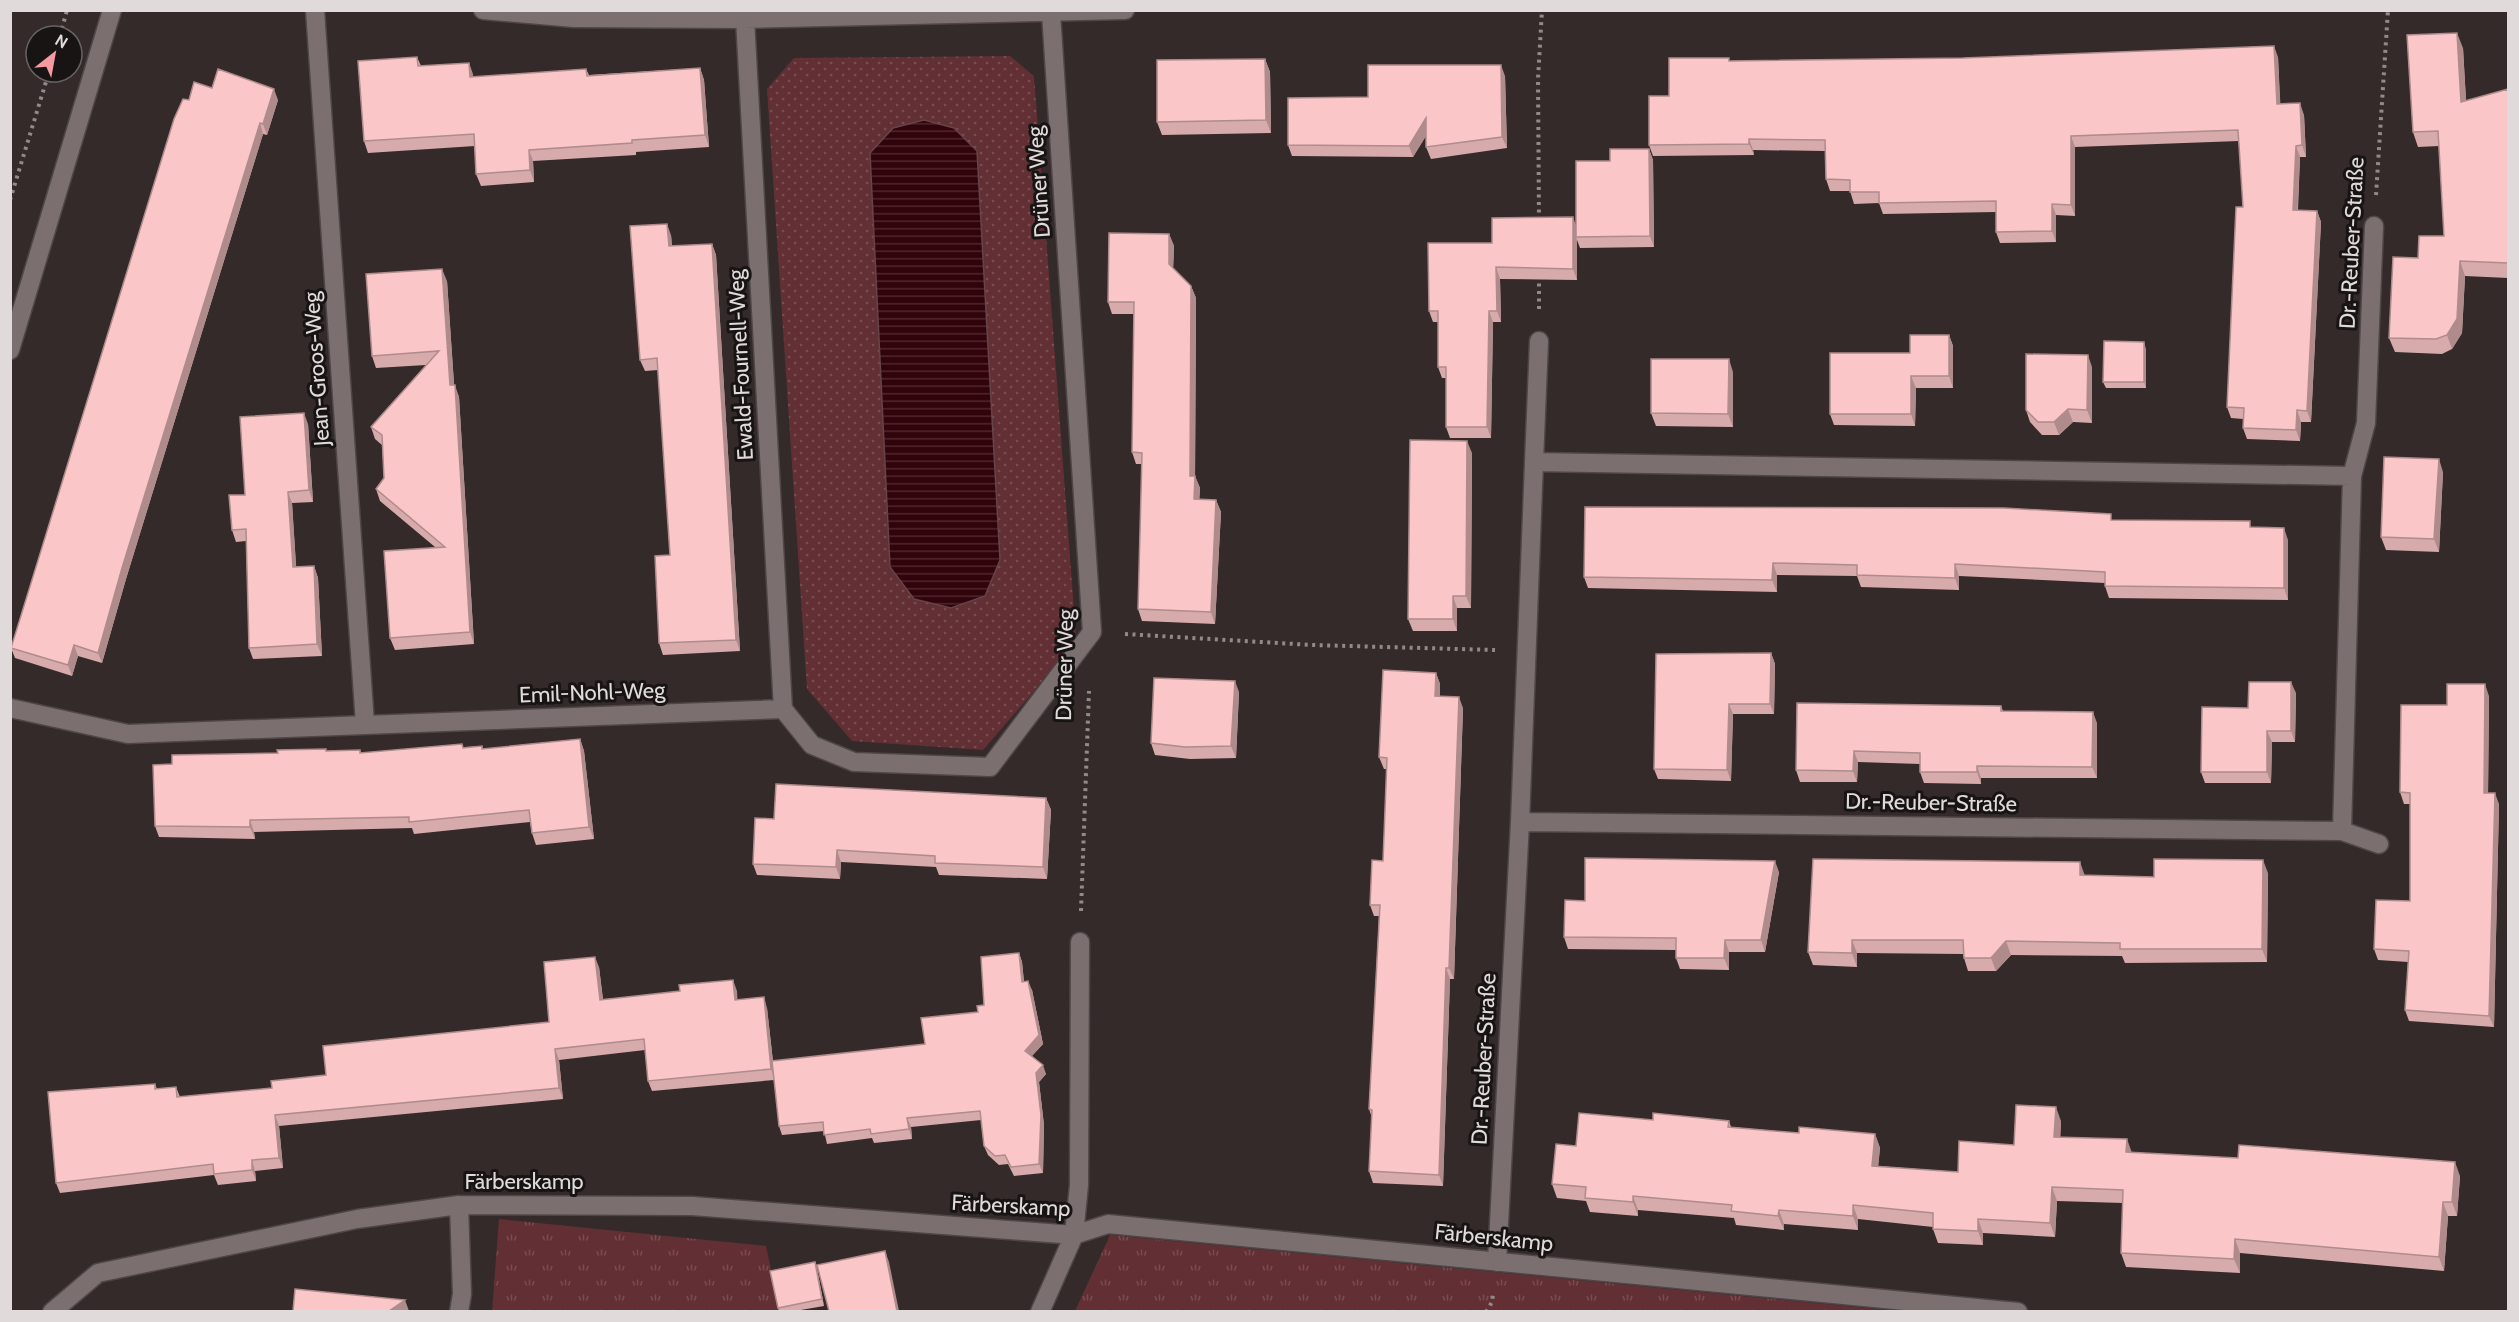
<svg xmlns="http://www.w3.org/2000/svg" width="2519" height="1322" font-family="Cabin,sans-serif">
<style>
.grass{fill:url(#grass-dots)}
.park{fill:url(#park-tufts)}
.water{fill:url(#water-rules);stroke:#664449;stroke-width:1.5}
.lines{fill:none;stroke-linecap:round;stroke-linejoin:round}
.minor-casing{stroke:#4e4647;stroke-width:21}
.path{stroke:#928a8a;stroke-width:4;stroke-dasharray:3 4.5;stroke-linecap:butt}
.minor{stroke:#7c6f70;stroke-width:18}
.wall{fill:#d7aaac}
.shaded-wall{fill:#af8b8c}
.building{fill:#fac6c8;stroke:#af8b8c;stroke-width:1.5}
.labels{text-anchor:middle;stroke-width:6;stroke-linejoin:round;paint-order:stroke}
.street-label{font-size:22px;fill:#e1dada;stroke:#181414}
</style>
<defs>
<pattern id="grass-dots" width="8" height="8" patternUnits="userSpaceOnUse" patternTransform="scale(1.5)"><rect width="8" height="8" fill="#612f34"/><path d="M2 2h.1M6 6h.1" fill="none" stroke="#774d51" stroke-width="1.8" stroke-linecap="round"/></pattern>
<pattern id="park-tufts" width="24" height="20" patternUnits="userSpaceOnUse" patternTransform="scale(1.5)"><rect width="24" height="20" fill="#612f34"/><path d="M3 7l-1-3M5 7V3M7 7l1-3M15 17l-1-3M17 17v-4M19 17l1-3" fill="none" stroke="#774d51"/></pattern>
<pattern id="water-rules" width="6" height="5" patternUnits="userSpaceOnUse" patternTransform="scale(1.5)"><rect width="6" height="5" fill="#31030b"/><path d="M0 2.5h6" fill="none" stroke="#4f272e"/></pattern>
</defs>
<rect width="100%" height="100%" fill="#342a2a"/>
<path class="grass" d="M1010,56L1034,76L1076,637L1030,696L983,750L852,741L807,689L767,89L794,58Z"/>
<path class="park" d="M499,1219L766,1246L780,1311L492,1312Z
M1110,1235L1897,1311H1075Z"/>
<path class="water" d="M924,120L954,128L977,151L1000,560L985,596L951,608L914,599L890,567L870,153L893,128Z"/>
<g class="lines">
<defs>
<path id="minor" d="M315,10L365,724
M483,10L574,18L745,19L1125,10
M745,19L783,709
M10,350L112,10
M1534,462L1539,341
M10,708L128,734L783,709
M783,709L812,745L854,762L990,767L1092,632L1051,13
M1520,822L2342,831L2379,844
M2342,831L2352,476L2366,423L2374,226
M459,1205L462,1294L459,1312
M1497,1262L1520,822L1534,462L2352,476
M52,1312L98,1273L357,1219L459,1205L692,1206L1074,1235L1108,1224L2018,1312
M1040,1312L1074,1235L1079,1185L1080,942"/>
</defs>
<use href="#minor" class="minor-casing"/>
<path class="path" d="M60,36L67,10
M2376,195L2388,10
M10,200L49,72
M1539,220L1538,79L1542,10
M1539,276V310
M1125,634L1312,645L1495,650
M1081,911L1089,691
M1486,1312L1492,1302L1493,1293"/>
<use href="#minor" class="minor"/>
</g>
<path class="wall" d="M2463,48L2466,101L2508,89V278L2465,276L2462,333L2452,349L2442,354L2395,352L2389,338L2418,258L2444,236L2439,146L2418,147L2413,132Z
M417,57L421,66L469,63L473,77L586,69L589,75L700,68L704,80L709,147L636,152V155L533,161L534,182L481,186L476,174L475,146L368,153L364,141Z
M2278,57L2280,104L2304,115L2306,157H2300L2298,210L2317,211L2321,222L2311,422H2301L2300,441L2247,439L2243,428V419L2231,418L2227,407L2243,207L2239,141L2075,147V216L2056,215V242L2000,243L1996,232V212L1883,214L1879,203L1854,204L1850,191H1830L1826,179L1825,151L1753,150L1754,155L1653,156L1649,145L1669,96L1730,61Z
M1265,59L1270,72L1271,133L1162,135L1157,122Z
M1505,76L1507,148L1431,159L1426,147V136L1413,157L1292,156L1288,145L1368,97Z
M189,100H278L267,135L263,134L126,579L102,663L78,656L72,676L15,658L11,648Z
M1649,149L1653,160L1654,247L1580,248L1577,240V280L1500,279L1501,322H1493L1491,438H1450L1446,427V378H1442L1438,367V322H1433L1429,311L1492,243L1576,225L1610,161Z
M1169,234L1174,246L1173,268L1191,286L1196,298L1195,476L1200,488L1199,500H1216L1221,512L1215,624L1142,621L1138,609L1142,464H1136L1132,452L1134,314H1112L1108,302Z
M671,235L672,246L712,244L716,255L740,651L663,655L659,643L670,555L658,370L645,371L640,360Z
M447,281L454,385L459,397L474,644L395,650L390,638L435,547L380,501L376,489L384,478L382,445L375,439L371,427L426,365L376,368L372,356Z
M1949,335L1953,346V388H1916L1915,426L1834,425L1830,414L1910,353Z
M2146,349V388H2106L2103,382Z
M2092,367V423L2073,422L2059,435H2042L2030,422L2026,410Z
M1733,372V427L1656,426L1651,413Z
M308,424L313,502L292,503L296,567L314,566L318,578L322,656L253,659L249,648L246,541L236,542L232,530L245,495Z
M1472,453L1471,608H1457V631H1413L1408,619Z
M2443,472L2439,552L2386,550L2381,537Z
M2114,520L2253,527L2288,540V600L2109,598L2105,586V583L1959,576V590L1861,587L1857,576L1777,575V592L1588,588L1584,577Z
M1771,653L1775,664L1774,714H1733L1731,781L1658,779L1654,769Z
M1436,673L1440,684V696L1463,708L1454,979H1450L1443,1186L1373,1183L1369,1171L1372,1118L1369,1109L1379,916H1374L1370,905L1383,861L1387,769H1384L1379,757Z
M1239,692L1236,758L1190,759L1155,755L1151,743Z
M2296,693L2295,742H2272L2271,783H2205L2201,772L2248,708Z
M2489,696L2488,793L2499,804L2494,1027L2409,1021L2405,1010L2408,962L2378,960L2374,949L2410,901V804H2404L2400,792L2447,705Z
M1797,703L2001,706L2003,711L2097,723V778H1981V784L1924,783L1920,772V764L1858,762L1857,782H1800L1796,770Z
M580,739L584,751L594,839L536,845L532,833L530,822L414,834L412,828L254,832L255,839L159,837L155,826L172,764L327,751L360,750L361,753L482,746L483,749Z
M1046,798L1051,810L1047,879L939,875L936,867L841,862L840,879L757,875L753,864L774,819Z
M1779,872L1765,952H1729V970L1680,969L1676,958V950L1568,949L1564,937L1585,901Z
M2268,873L2267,962L2125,963L2122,956L2011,955L1996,971H1968L1964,958L1963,954L1857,953V967L1813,965L1808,952L2085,875L2154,877Z
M1019,953L1022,962L1024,982L1032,990L1043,1044L1032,1056L1046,1074L1039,1082L1044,1125L1043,1173L1014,1176L1008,1164L999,1165L988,1155L984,1146L981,1120L911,1127L912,1139L874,1143L872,1138L827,1144L824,1131L782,1135L779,1126L774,1080L652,1091L648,1081L645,1050L559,1060L563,1099L279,1126L283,1168L255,1171L256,1181L218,1185L214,1175L60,1193L56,1183L155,1084L157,1089L176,1087L180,1097L272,1088L549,1022L599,967L603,999L737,991V999L767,1008L773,1061L925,1044L978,1012L984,1005Z
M1653,1120L1729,1121L1731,1127L1799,1133L1875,1134L1880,1148L1878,1166L1958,1172L2061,1121L2060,1137L2132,1153L2460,1176L2457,1216H2448L2444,1271L2240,1253V1273L2126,1267L2121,1253L2123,1203L2057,1201L2055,1237L1983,1233V1245L1938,1243L1933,1229V1227L1858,1219V1230L1784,1224V1230L1736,1225L1734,1218L1638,1210V1216L1590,1212L1586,1201L1557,1198L1552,1184L1576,1146Z
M817,1269L824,1306L795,1311H779L778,1308Z"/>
<path class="shaded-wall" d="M2457,33L2463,48L2467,117L2461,102Z
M2274,46L2278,57L2281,116L2277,104Z
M1265,59L1270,72L1271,133L1266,120Z
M469,63L473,74L474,89L470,77Z
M1501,65L1505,76L1507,148L1502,137Z
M700,68L704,80L709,147L705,135Z
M274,89L278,100L267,135L263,124Z
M2300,103L2304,115L2306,157L2302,145Z
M1426,118L1430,129L1413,157L1409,146Z
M260,123L263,134L126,579L102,663L98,653L122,568Z
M2071,136L2075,147V216L2071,205Z
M1749,139L1753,150L1754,155L1749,144Z
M2296,146L2300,157L2297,221L2293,210Z
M1649,149L1653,160L1654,247L1650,236Z
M529,150L533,161L534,182L530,170Z
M2052,204L2056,215V242L2052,231Z
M2317,211L2321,222L2311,422L2307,411Z
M1573,217L1577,228L1576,237L1577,240V280L1573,269Z
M667,224L671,235L673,258L669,246Z
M1169,234L1174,246L1173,276L1169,264Z
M712,244L716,255L740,651L736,640Z
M2460,261L2465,276L2462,333L2452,349L2447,335Z
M1496,267L1500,279L1501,322L1497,311Z
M442,269L447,281L455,397L450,385Z
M1191,286L1196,298L1195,488L1190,476Z
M1489,311L1493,322L1491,438L1487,427Z
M1949,335L1953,346V388L1949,376Z
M2144,342L2146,349V388L2144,382Z
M2088,355L2092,367V423L2087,410Z
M1729,359L1733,372V427L1728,414Z
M1911,376L1916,388L1915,426L1911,414Z
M455,385L459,397L474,644L470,632Z
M2068,409L2073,422L2059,435L2054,422Z
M2297,410L2301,422L2300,441L2296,430Z
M304,413L308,424L313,502L309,490Z
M1467,441L1472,453L1471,608L1466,596Z
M2439,459L2443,472L2439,552L2434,539Z
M1195,476L1200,488L1199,511L1194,499Z
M288,492L292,503L297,579L293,567Z
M1216,500L1221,512L1215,624L1211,612Z
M2284,528L2288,540V600L2284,588Z
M1773,563L1777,575V592L1772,580Z
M1955,564L1959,576V590L1955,578Z
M314,566L318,578L322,656L317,644Z
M1453,596L1457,608V631L1453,619Z
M74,645L78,656L72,676L68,665Z
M1771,653L1775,664L1774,714L1770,704Z
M1436,673L1440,684V707L1435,696Z
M1235,681L1239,692L1236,758L1231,746Z
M2291,682L2296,693L2295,742L2291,731Z
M2485,684L2489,696L2488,804L2484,793Z
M1459,697L1463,708L1454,979L1449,968Z
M1729,704L1733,714L1731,781L1727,770Z
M2093,712L2097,723V778L2092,767Z
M2267,731L2272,742L2271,783L2267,772Z
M580,739L584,751L594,839L589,827Z
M1854,751L1858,762L1857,782L1853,771Z
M1977,766L1981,778V784L1977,772Z
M2495,793L2499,804L2494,1027L2489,1016Z
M1046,798L1051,810L1047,879L1043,867Z
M250,820L254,832L255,839L250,827Z
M837,850L841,862L840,879L836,867Z
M2263,860L2268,873L2267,962L2262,949Z
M1775,861L1779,872L1765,952L1761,940Z
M2080,862L2085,876L2080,875Z
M1725,940L1729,952V970L1724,958Z
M1852,940L1857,953V967L1852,953Z
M2006,941L2011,955L1996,971L1991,958Z
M1019,953L1022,962L1025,991L1022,982Z
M595,957L599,967L604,1010L600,1000Z
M1446,968L1450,979L1443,1186L1439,1175Z
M733,980L737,991L738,1010L735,1000Z
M1028,981L1032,990L1043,1044L1028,1060L1025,1051Z
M764,997L767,1008L775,1080L771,1069Z
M555,1049L559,1060L563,1099L559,1088Z
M1043,1065L1046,1074L1039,1082L1044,1125L1043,1173L1039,1164L1036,1073Z
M2056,1107L2061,1121L2060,1151L2054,1137Z
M275,1115L279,1126L283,1168L279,1158Z
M907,1118L911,1127L912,1139L909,1129Z
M1875,1134L1880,1148L1877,1180L1872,1166Z
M2127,1139L2132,1153L2126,1152Z
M252,1160L255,1171L256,1181L252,1170Z
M2455,1162L2460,1176L2457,1216L2452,1202Z
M2052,1187L2057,1201L2055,1237L2050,1223Z
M1633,1196L1638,1210V1216L1633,1202Z
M2443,1202L2448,1216L2444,1271L2439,1257Z
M1853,1205L1858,1219V1230L1853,1216Z
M1779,1210L1784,1224V1230L1778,1216Z
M1978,1219L1983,1233V1245L1978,1231Z
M2235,1239L2240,1253V1273L2234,1259Z
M885,1251L889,1262L899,1311H897Z
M815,1262L817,1269L824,1306L822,1299Z
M405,1300L409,1311H389Z"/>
<path class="building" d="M2457,33L2461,102L2508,89V263L2460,261L2457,319L2447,335L2436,339L2389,338L2393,257L2418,258L2419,236H2444L2438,131L2413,132L2407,35Z
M2274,46L2277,104L2300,103L2302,145L2296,146L2293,210L2317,211L2307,411L2297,410L2296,430L2243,428L2244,408L2227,407L2236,207H2243L2238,130L2071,136V205L2052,204V231L1996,232V201L1879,203V192H1850V180L1826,179L1825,140L1749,139V144L1649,145V96H1669V58H1729V61L1963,58Z
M417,57L418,66L469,63L470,77L586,69L587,76L700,68L705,135L632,140V143L529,150L530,170L476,174L474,134L364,141L358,61Z
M1265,59L1266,120L1157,122V60Z
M1368,65H1501L1502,137L1426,147V118L1409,146L1288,145V98L1368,97Z
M218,69L274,89L263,124L260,123L122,568L98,653L74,645L68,665L11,648L174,119L183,99L189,100L194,82L212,88Z
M1610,149H1649L1650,236L1576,237V161H1610Z
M1573,217V269L1496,267L1497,311H1489L1487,427H1446V367H1438V311H1429L1428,243H1492V218Z
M667,224L669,246L712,244L736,640L659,643L655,556L670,555L657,358L640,360L630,226Z
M1109,233L1169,234V264L1191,286L1190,476H1195L1194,499L1216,500L1211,612L1138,609L1142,453L1132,452L1134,302H1108Z
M442,269L450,385H455L470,632L390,638L384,551L445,547L376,489L384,478L382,435L371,427L439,351L372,356L366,274Z
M1910,335H1949V376H1911V414H1830V353H1910Z
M2104,341L2144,342V382H2103Z
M2026,354L2088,355L2087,410L2068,409L2054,422H2038L2026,410Z
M1651,359H1729L1728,414L1651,413Z
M304,413L309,490L288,492L293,567L314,566L317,644L249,648L246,529L232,530L229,495H245L240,417Z
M1410,440L1467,441L1466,596H1453V619H1408Z
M2384,457L2439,459L2434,539L2381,537Z
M1585,507L2004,508L2111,514V520L2250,521V527L2284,528V588L2105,586V572L1955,564V578L1857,575V565L1773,563L1772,580L1584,577Z
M1771,653L1770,704H1729L1727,770L1654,769L1656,654Z
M1383,670L1436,673L1435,696L1459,697L1449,968H1446L1439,1175L1369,1171L1372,1110L1369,1109L1380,905H1370L1372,860L1383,861L1387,758L1379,757Z
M1154,678L1235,681L1231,746L1185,747L1151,743Z
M2249,682H2291V731H2267V772H2201L2202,707L2248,708Z
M2447,684H2485L2484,793H2495L2489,1016L2405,1010L2409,951L2374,949L2376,900L2410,901V793L2400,792L2401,705H2447Z
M1797,703L2001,706V711L2093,712L2092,767L1977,766V772H1920V753L1854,751L1853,771L1796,770Z
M580,739L589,827L532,833L529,810L409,822V817L250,820V827L155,826L153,765L172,764V755L278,753L277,750L326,749V751L360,750V753L462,744L463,748L482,746V749Z
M776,784L1046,798L1043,867L935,863V856L837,850L836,867L753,864L755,818L774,819Z
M1585,858L1775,861L1761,940H1725L1724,958H1676V938L1564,937L1565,900L1585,901Z
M1813,859L2080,862V875L2154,877V859L2263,860L2262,949H2120V943L2006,941L1991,958H1964L1963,940H1852V953L1808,952Z
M1019,953L1022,982L1028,981L1039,1035L1025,1051L1043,1065L1036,1073L1041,1115L1039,1164L1011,1167L1005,1155L995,1156L984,1146L980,1111L907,1118L909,1129L871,1134L870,1129L824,1135L823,1122L779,1126L772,1061L925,1044L921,1018L978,1012L977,1006L984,1005L981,957Z
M595,957L600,1000L680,991L679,985L733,980L735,1000L764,997L771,1069L648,1081L644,1039L555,1049L559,1088L275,1115L279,1158L252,1160V1170L214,1174L213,1164L56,1183L48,1092L155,1084V1089L176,1087L177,1097L272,1088L271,1081L326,1075L323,1046L549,1022L544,962Z
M2016,1105L2056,1107L2054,1137L2127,1139L2126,1152L2238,1158L2239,1145L2455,1162L2452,1202H2443L2439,1257L2235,1239L2234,1259L2121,1253L2123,1190L2052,1187L2050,1223L1978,1219V1231L1933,1229V1213L1853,1205V1216L1779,1210L1778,1216L1731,1211L1732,1205L1633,1196V1202L1585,1198L1586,1187L1552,1184L1556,1144L1576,1146L1579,1113L1653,1120V1113L1729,1121L1728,1127L1799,1133V1127L1875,1134L1872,1166L1958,1172L1959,1141L2014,1145Z
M885,1251L897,1311H829L817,1265Z
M815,1262L822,1299L778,1308L770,1271Z
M295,1289L405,1300L389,1311H293Z"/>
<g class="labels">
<g class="street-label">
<text transform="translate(1038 182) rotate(-94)" y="8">Drüner Weg</text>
<text transform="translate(2351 243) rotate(-87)" y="8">Dr.-Reuber-Straße</text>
<text transform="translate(740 365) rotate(-93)" y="8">Ewald-Fournell-Weg</text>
<text transform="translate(316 369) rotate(-94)" y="8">Jean-Groos-Weg</text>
<text transform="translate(1064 665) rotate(-89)" y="8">Drüner Weg</text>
<text transform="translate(592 692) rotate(-2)" y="8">Emil-Nohl-Weg</text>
<text transform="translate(1931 802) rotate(1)" y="8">Dr.-Reuber-Straße</text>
<text transform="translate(1483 1059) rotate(-87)" y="8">Dr.-Reuber-Straße</text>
<text x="524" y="1189">Färberskamp</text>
<text transform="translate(1011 1205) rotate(3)" y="8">Färberskamp</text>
<text transform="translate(1494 1237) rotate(6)" y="8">Färberskamp</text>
</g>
</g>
<rect width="2519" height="1322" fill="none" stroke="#e1dada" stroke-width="24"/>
<g transform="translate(54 54) rotate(31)"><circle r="28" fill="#181414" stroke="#686363" stroke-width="1.5"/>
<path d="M0-4.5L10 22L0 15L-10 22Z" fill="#f49aa0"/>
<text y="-9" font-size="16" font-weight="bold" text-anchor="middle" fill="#e1dada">N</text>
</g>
</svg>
